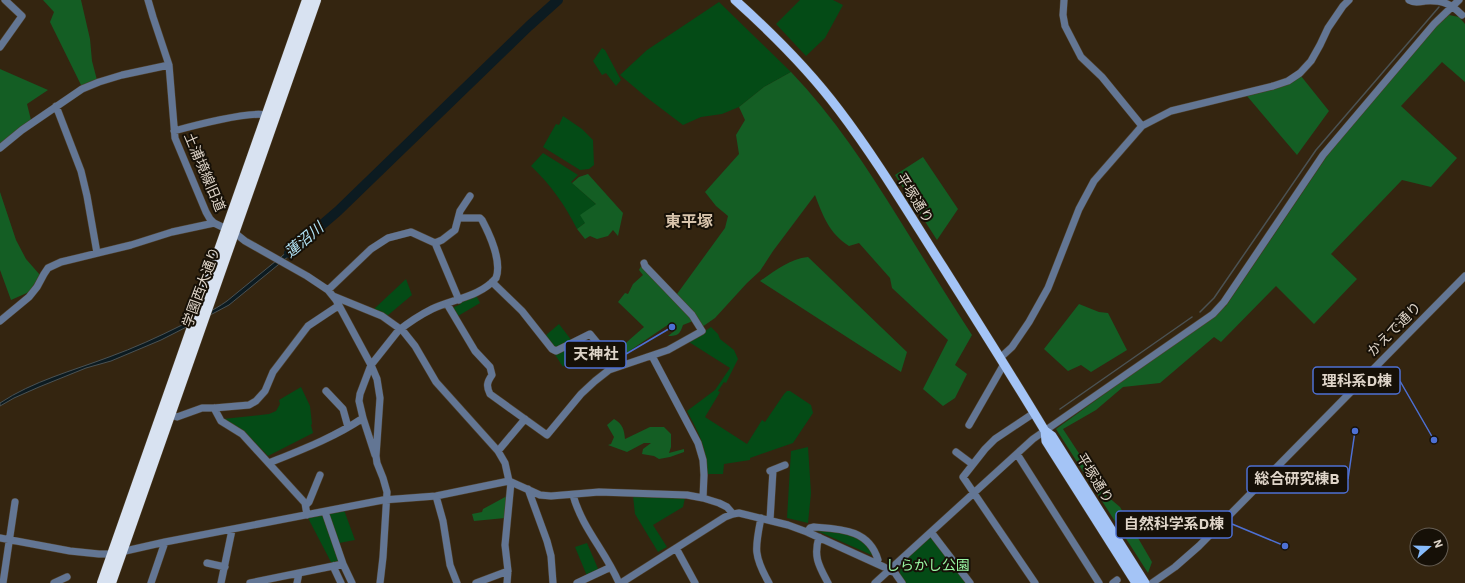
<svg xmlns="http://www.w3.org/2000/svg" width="1465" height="583" font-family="'IBM Plex Sans','Noto Sans JP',sans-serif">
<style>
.green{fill:#044b16}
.forest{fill:#145e24}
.water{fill:#0c1b21;stroke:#4b5253}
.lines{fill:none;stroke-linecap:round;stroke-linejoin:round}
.stream{stroke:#4b5253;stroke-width:1.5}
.river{stroke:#0c1b21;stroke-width:10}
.minor-casing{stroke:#4f412d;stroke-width:8}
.major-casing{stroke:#4f412d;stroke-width:10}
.highway-casing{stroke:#4f412d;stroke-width:11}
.minor{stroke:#637694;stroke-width:7}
.major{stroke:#a4c4f6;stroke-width:9}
.highway{stroke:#d8e2f1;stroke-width:10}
.labels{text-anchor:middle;stroke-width:4;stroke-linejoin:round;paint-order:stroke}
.street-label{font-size:14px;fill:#ded4c8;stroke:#161007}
.park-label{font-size:14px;fill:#99f6a2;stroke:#161007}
.water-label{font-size:15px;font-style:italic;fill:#b3e5f8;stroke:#161007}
.quarter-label{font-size:16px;font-weight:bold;fill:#d8c4ac;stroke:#161007}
.leader{fill:none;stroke:#4d70d4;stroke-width:1.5}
.callout-dot{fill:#4d70d4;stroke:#161007;stroke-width:1.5}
.callout{fill:#161007;stroke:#4d70d4;stroke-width:1.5}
.callout-label{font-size:15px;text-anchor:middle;font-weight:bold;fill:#ded4c8}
</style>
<rect width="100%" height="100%" fill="#342510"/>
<path class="green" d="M800,0H833L843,5L825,38L806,56L776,24Z
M719,2L791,72L764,87L739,107L722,114L701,117L683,125L646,97L620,75L647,50Z
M602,48L605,50L621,80L616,86L606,73L602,75L593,61Z
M563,116L582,129L593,140L594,165L589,169L580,170L543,147L556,124L559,125Z
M543,153L578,175L571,182L596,204L585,223L577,229C565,205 551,185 531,166Z
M406,279L412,295L387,316L374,309Z
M476,295L480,303L458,316L452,308L461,304L460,302Z
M559,324L572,341L556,349L545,336Z
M711,327L718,334L720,339L734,350L738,359L726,383L724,382L718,391L720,392L705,417L747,444L762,420L765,422L784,394L787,391H790L811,405L813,413L793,443L750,458V460L724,464L723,474H707C706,445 700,436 687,411L715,390L730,368L689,342Z
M581,342L572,352L563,367L554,353Z
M301,387L310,406L312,424L311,425L313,433L268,456L243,430L223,419L269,414L276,411L280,404L279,400Z
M808,447L811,493L808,523L787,518L791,451Z
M633,496L685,498L683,507L653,525L667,547L658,552L635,514Z
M344,510L355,540L339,543L329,517L330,513Z
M320,515L323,517L339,560L337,563L332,564L308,518Z
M813,529L844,531L863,541L876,557Z
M930,538L933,539L966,583H905L899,574L904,561Z
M587,543L599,571L587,576L575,547Z"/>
<path class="forest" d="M43,0H81L90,39L92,61L97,80L82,87L50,22L54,12Z
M1449,15L1459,17L1465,24V82L1442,62L1401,106L1457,158L1431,187L1402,180L1331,254L1357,279L1314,324L1276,286L1221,342L1214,337L1160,383L1123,387L1096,410L1063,429L1107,496L1120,507L1152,562L1148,573L1056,429L1226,306L1329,153L1436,27Z
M0,69L48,90L27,104L31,120L13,133L0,145Z
M791,72C834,117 866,166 899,219C923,258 947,296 972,335L955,365L967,374L955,398L943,406L923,389L948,340L892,288L890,278L859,243L849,246C829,233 823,216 815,195L773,251L760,271L747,283L715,318L702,327L677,294L725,228L728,216L716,206L705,192L739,154L736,135L745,120L739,107L764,87Z
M1301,76L1329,111L1297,155L1247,96L1263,92Z
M923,157L958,209L937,240L895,175Z
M588,174L623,213L618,236L613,230L608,236L597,239L590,236L585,239L577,229L585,223L580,215L596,204L572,183L579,177Z
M0,192L16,240L26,259L40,275L29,292L11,300L0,270Z
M808,257L907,352L901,372L760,281C775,271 789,259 808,257Z
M641,266L648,272L693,321L683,325C680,334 678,336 668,336L677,329L672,322L616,360L612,355L644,327L618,302L625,293L628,294L633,284L643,275L639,270Z
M1079,304L1099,312L1108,313L1127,350L1091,372L1081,365L1068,371L1044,349Z
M614,419C623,424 624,430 625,439L650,427H664L671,434V447L669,453L684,449V452L670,457L659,459L654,456L642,454L643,449L651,443H644L627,452L608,445L611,444L614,437L607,425Z
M507,496L505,518L474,521L472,514L482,512L483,509Z"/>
<path class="water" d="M298,243L300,247L229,305L214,313L161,340L111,361L86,368L39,387L14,398L0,406V403C33,381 72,371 109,357C134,348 158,337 182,325C197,318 213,311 227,301Z"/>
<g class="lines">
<path class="stream" d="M1200,312L1214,298L1316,150L1439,7
M1060,409L1192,317"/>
<path class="river" d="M289,253L338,211L529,26L558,0"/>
<defs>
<path id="minor" d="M148,0L153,17L169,65L175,138L206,212L210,219L214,223L235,233L245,241L307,276L328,290L336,300L371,365L377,379L380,398L376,456L377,463L383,478L387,492L383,557L380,583
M1064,0L1063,15L1065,26L1081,57L1102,77L1142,126
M1409,0C1415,3 1419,2 1425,1C1442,0 1450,3 1462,15
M0,47L22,16L5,0
M56,106L81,171L87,196L97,253
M174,131C192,126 249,111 266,115
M0,148L22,130L82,89L99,82L122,75L169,65
M435,243L442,240L455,230L460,211L470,196
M492,282L522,311L552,349L556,351L590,334L617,367
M328,290L371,249L388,238L411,232L435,243L459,300
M333,296L382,316L403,331L415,346L436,382L498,451L505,463L509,481
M447,304L475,351L490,367L492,375C487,382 486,386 490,394L547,435L581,394L595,381L609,370L668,350L702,331L692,315L645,266L644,263
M0,321L29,297L37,287L44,274L48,268L61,262L131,245L172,232L214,223
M652,356L698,443L703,460L704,475L703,498
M1000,358L1012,347L1029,322L1048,288L1079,209L1094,181L1142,126L1171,111L1273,86L1288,81L1300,73L1311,61L1320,45L1328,28L1343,6L1349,0
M326,391L343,409L348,427
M214,408L221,421L242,434L305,503L307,515
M1034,413L995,439L985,449L963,477L1035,583
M170,415L177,417L202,408H214L249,405L256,401L265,391L273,372L308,326L338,306
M969,425L1004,364
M498,451L525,419
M956,452L972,464
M1017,454L1099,583
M375,455L363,418L359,401L360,394L371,365L398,331C408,323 420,315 432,309C453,299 480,297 496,278C502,262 490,235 482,220L480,218H459
M269,463C301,450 335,437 363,418
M770,471L785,465
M528,489L547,541L551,556L553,583
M573,495C582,528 606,552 619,583
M436,496L443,521L450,565L457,583
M306,505L309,502L320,475
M325,512L343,564L352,583
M761,518C755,548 753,555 769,583
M770,520L773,470
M807,532L810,528L814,527C840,529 869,529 878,560L876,563
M931,532L970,583
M819,537C813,557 819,566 828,583
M0,538L70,551L99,554H112L165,542L383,500L436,496L509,481L540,495L551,496L599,492L687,495L703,498L719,503L727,507L733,514
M676,548L695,583
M207,563L225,567
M333,566L341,583
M3,583L15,502
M54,583L67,577
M151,583L165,542
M221,583L232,530
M250,583L343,564
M297,583L299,573
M476,583L508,571
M507,583L508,571L505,545L511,482
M577,583L611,567
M621,583L725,517L733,514L739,513L788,525L807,532L884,567L895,573L902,583
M875,583L1033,439L1213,314L1224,302L1323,155L1434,24L1459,0
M1113,583L1117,580
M1152,583L1175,567L1199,546L1465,276"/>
<path id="major" d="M735,0C773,34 809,70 839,110C877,160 909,214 943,267C977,321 1012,376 1045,431L1052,436L1145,583
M1045,431L1046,441L1136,583"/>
<path id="highway" d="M102,583L307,0
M111,583L316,0"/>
</defs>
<use href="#minor" class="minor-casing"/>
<use href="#major" class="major-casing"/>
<use href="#highway" class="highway-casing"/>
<use href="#minor" class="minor"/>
<use href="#major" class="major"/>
<use href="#highway" class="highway"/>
</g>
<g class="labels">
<g class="street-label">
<text transform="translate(205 172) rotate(67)" y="5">土浦境線旧道</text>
<text transform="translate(915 198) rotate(58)" y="5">平塚通り</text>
<text transform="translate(201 287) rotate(-70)" y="5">学園西大通り</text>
<text transform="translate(1394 329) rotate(-45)" y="5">かえで通り</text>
<text transform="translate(1095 478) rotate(58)" y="5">平塚通り</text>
</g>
<g class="park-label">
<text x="928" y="570">しらかし公園</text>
</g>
<g class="water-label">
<text transform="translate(304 240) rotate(-40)" y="5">蓮沼川</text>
</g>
<g class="quarter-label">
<text x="689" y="227">東平塚</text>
</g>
</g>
<path class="leader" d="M672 327L626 354M1434 440L1400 381M1355 431L1348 479M1285 546L1232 524"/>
<g class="callout-dot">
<circle cx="672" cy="327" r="4"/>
<circle cx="1434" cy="440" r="4"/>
<circle cx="1355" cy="431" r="4"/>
<circle cx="1285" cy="546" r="4"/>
</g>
<g class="callout">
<rect x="565" y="341" width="61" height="27" rx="4"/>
<rect x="1313" y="367" width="87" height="27" rx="4"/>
<rect x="1247" y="466" width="101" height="27" rx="4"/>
<rect x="1116" y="511" width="116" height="27" rx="4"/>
</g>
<g class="callout-label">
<text x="596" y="359">天神社</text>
<text x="1357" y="386">理科系D棟</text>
<text x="1297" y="484">総合研究棟B</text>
<text x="1174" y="529">自然科学系D棟</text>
</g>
<g transform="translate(1429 547) rotate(70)"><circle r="19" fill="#161007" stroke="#665e54"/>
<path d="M0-3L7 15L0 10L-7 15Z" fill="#87bbfb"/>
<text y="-6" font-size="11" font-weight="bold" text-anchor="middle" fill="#ded4c8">N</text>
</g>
</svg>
